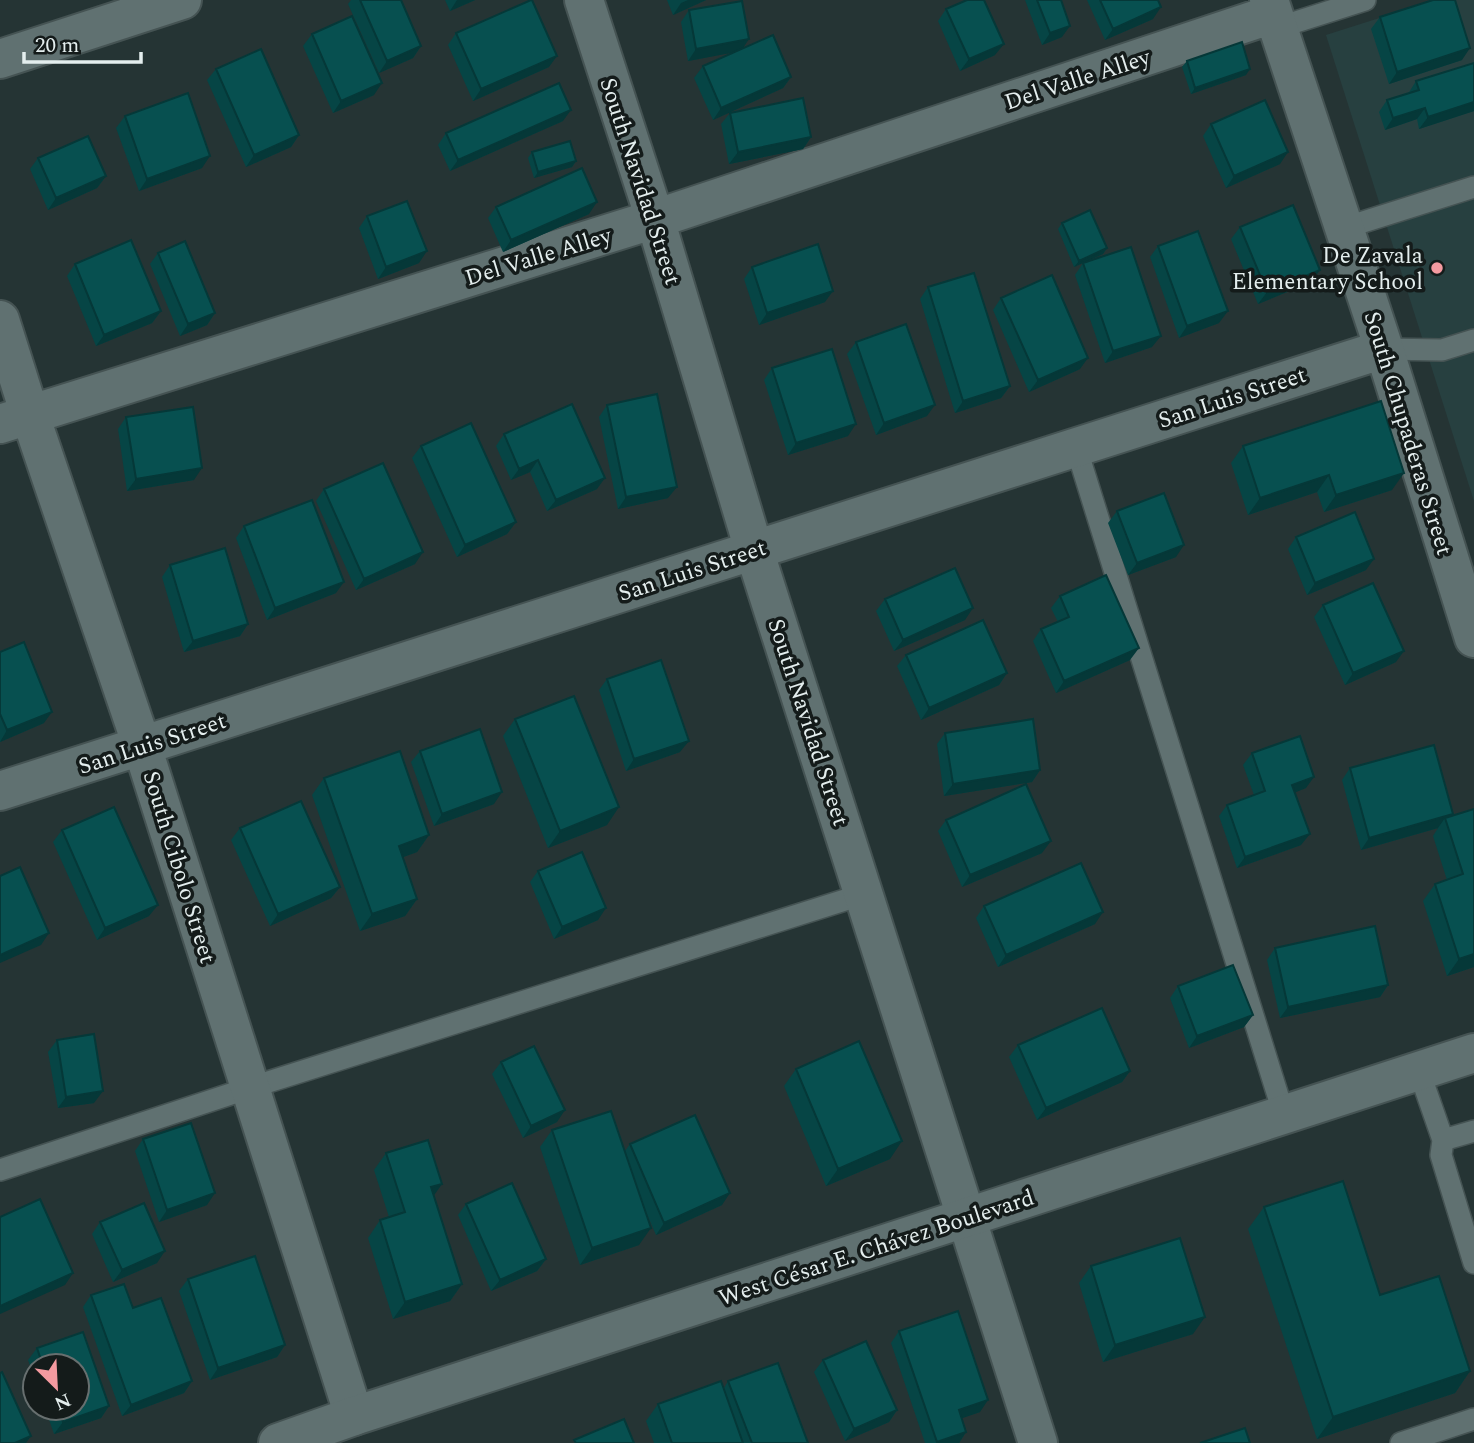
<svg xmlns="http://www.w3.org/2000/svg" width="1474" height="1443" font-family="Spectral,serif">
<style>
.built{fill:#274040}
.lines{fill:none;stroke-linecap:round;stroke-linejoin:round}
.service-casing{stroke:#455353;stroke-width:24}
.minor-casing{stroke:#455353;stroke-width:42}
.tertiary-casing{stroke:#455353;stroke-width:42}
.service{stroke:#607171;stroke-width:21}
.minor{stroke:#607171;stroke-width:38}
.tertiary{stroke:#607171;stroke-width:38}
.wall{fill:#064545}
.shaded-wall{fill:#053838}
.building{fill:#075050;stroke:#053838;stroke-width:2}
.poi-dot{fill:#f49aa0;stroke:#141b1a;stroke-width:2.5}
.labels{text-anchor:middle;stroke-width:7;stroke-linejoin:round;paint-order:stroke}
.street-label{font-size:23px;fill:#e4eeee;stroke:#141b1a}
.poi-label{font-size:23px;fill:#e4eeee;stroke:#141b1a;text-anchor:end}
</style>
<rect width="100%" height="100%" fill="#253434"/>
<path class="built" d="M1436,0H1474V501L1326,35Z"/>
<g class="lines">
<defs>
<path id="service" d="M1277,28L1365,0
M1344,228L1474,187
M1384,349L1442,350L1474,340
M1076,447L1284,1115
M1419,1071L1443,1140L1441,1155L1474,1263
M1443,1140L1474,1131
M0,1170L249,1088L864,894
M1401,1443L1474,1419"/>
<path id="minor" d="M584,0L655,219L754,550L1038,1443
M1269,0L1384,349L1474,638
M0,59L182,0
M0,320L30,415L142,746L354,1416
M0,424L655,219L1273,14
M0,791L1384,349"/>
<path id="tertiary" d="M278,1443L354,1416L1474,1053"/>
</defs>
<use href="#service" class="service-casing"/>
<use href="#minor" class="minor-casing"/>
<use href="#tertiary" class="tertiary-casing"/>
<use href="#service" class="service"/>
<use href="#minor" class="minor"/>
<use href="#tertiary" class="tertiary"/>
</g>
<path class="wall" d="M351,0H401L421,46L413,58L379,73L348,4Z
M445,0H475L450,11Z
M667,0H706L673,15Z
M1025,0H1061L1062,37L1042,45Z
M1087,0H1158L1153,19L1105,40Z
M946,9L995,55L960,71L938,21Z
M689,10L742,48L791,77L783,88L713,120L694,78L703,66L734,52L688,61L681,22Z
M1380,17L1462,60L1389,84L1371,29Z
M456,33L549,67L473,101L448,45Z
M312,34L374,95L333,113L303,46Z
M1187,61L1246,75L1191,94L1182,67Z
M1474,63V111L1419,129L1417,119L1385,130L1379,112L1387,100L1408,94L1416,81Z
M216,69L299,135L291,147L246,167L207,80Z
M730,113L811,137L803,149L729,164L721,124Z
M125,116L202,168L139,191L116,128Z
M563,121L450,171L438,145L446,133Z
M1211,124L1280,164L1226,188L1203,136Z
M532,152L576,161L572,167L534,178L528,158Z
M38,158L106,176L97,188L48,210L30,169Z
M496,207L589,214L503,252L488,218Z
M367,216L419,263L378,279L359,228Z
M1062,223L1107,248L1103,254L1074,267L1058,229Z
M1240,227L1311,282L1258,304L1231,239Z
M1158,246L1219,323L1179,338L1150,257Z
M158,253L215,313L207,325L180,336L150,264Z
M1083,263L1152,347L1105,363L1075,275Z
M75,264L161,311L152,323L96,346L67,276Z
M752,267L825,302L759,325L744,279Z
M928,287L1010,386L1001,398L955,413L920,299Z
M1001,298L1080,369L1029,392L993,310Z
M856,342L927,416L876,435L847,354Z
M772,368L848,436L788,455L764,380Z
M607,405L668,498L618,509L599,417Z
M126,417L194,480L127,491L118,429Z
M504,434L597,489L547,511L530,472L511,480L496,446Z
M421,446L516,522L507,534L457,557L412,458Z
M1243,446L1392,490L1324,512L1317,492L1248,515L1231,463Z
M324,489L415,564L356,590L316,501Z
M1117,511L1176,557L1128,575L1108,523Z
M244,526L336,593L267,620L236,538Z
M1296,537L1366,570L1307,595L1288,549Z
M170,565L248,624L240,636L184,652L162,577Z
M1060,596L1130,660L1056,693L1033,641L1041,629L1058,622L1051,608Z
M885,599L965,620L894,651L876,611Z
M1323,605L1396,662L1345,685L1314,617Z
M0,652L44,723L0,742Z
M906,655L1007,673L999,685L921,720L897,666Z
M607,679L680,752L626,771L599,690Z
M515,719L607,825L548,848L503,736Z
M945,733L1040,770L1032,782L944,796L937,744Z
M420,751L494,804L434,826L411,762Z
M1252,753L1306,788L1295,792L1301,845L1237,868L1219,816L1227,805L1254,795L1243,765Z
M1350,768L1451,816L1474,809V967L1447,976L1423,901L1435,884L1447,880L1433,836L1438,828L1361,850L1342,780Z
M324,778L429,835L417,852L403,857L417,899L405,916L360,931L312,795Z
M946,820L1042,853L962,887L938,831Z
M240,828L340,887L331,898L270,926L231,840Z
M62,830L149,916L97,940L53,842Z
M538,871L598,920L554,939L530,882Z
M984,906L1095,924L998,967L976,918Z
M1275,948L1388,985L1380,997L1280,1018L1267,960Z
M1178,986L1253,1015L1244,1027L1189,1048L1170,998Z
M57,1040L94,1103L58,1108L48,1052Z
M1018,1045L1130,1071L1122,1082L1037,1120L1009,1057Z
M501,1062L557,1122L523,1138L492,1074Z
M796,1069L890,1159L826,1186L784,1086Z
M552,1130L625,1151L630,1144L722,1205L656,1235L643,1205L639,1245L580,1265L540,1147Z
M143,1139L207,1205L159,1222L135,1151Z
M386,1153L442,1184L433,1195L462,1284L450,1301L393,1319L368,1238L380,1220L389,1217L374,1170Z
M466,1204L546,1259L537,1271L491,1291L458,1215Z
M1264,1207L1380,1295L1470,1371L1455,1393L1317,1439L1248,1229Z
M100,1222L157,1263L113,1282L92,1234Z
M1091,1266L1193,1334L1103,1362L1079,1283Z
M188,1279L285,1345L277,1357L210,1380L179,1291Z
M91,1295L133,1308L192,1381L184,1393L122,1416L83,1307Z
M899,1331L980,1412L962,1418L966,1432L959,1443H925L891,1343Z
M83,1332L109,1406L101,1418L54,1434L45,1408H77V1366H35V1379L28,1360L37,1348Z
M823,1360L897,1410L889,1422L845,1441L814,1372Z
M728,1381L808,1443H654L646,1421L658,1404L724,1388Z"/>
<path class="shaded-wall" d="M457,0H475L450,11Z
M688,0H706L673,15L681,3Z
M1161,7L1153,19L1105,40L1113,29Z
M1070,26L1062,37L1042,45L1050,33Z
M749,39L741,51L688,61L696,49Z
M1004,44L995,55L960,71L969,59Z
M421,46L413,58L379,73L387,61Z
M1470,48L1462,60L1389,84L1397,72Z
M557,56L549,67L473,101L481,89Z
M1250,69L1246,75L1191,94L1195,88Z
M791,77L783,88L713,120L721,108Z
M382,83L374,95L333,113L341,101Z
M1474,102V111L1419,129L1428,117Z
M1425,108L1417,119L1385,130L1393,118Z
M571,110L563,121L450,171L458,160Z
M299,135L291,147L246,167L254,155Z
M811,137L803,149L729,164L738,152Z
M1288,152L1280,164L1226,188L1234,176Z
M210,156L202,168L139,191L147,179Z
M576,161L572,167L534,178L538,172Z
M106,176L97,188L48,210L56,198Z
M597,202L589,214L503,252L511,240Z
M1107,248L1103,254L1074,267L1079,261Z
M427,251L419,263L378,279L386,267Z
M1320,270L1311,282L1258,304L1267,292Z
M833,291L825,302L759,325L767,313Z
M161,311L152,323L96,346L104,335Z
M1228,311L1219,323L1179,338L1187,326Z
M215,313L207,325L180,336L188,324Z
M1161,336L1152,347L1105,363L1113,351Z
M1088,358L1080,369L1029,392L1038,380Z
M1010,386L1001,398L955,413L963,401Z
M935,405L927,416L876,435L884,423Z
M856,424L848,436L788,455L796,443Z
M538,460L530,472L511,480L519,469Z
M202,468L194,480L127,491L136,479Z
M1404,473L1392,490L1324,512L1336,495Z
M1329,475L1317,492L1248,515L1260,498Z
M605,478L597,489L547,511L556,500Z
M677,487L668,498L618,509L626,497Z
M516,522L507,534L457,557L465,545Z
M1184,545L1176,557L1128,575L1137,563Z
M423,552L415,564L356,590L364,579Z
M1374,559L1366,570L1307,595L1315,583Z
M344,582L336,593L267,620L275,608Z
M973,608L965,620L894,651L903,640Z
M248,624L240,636L184,652L193,641Z
M1139,648L1130,660L1056,693L1064,681Z
M1404,651L1396,662L1345,685L1353,673Z
M1007,673L999,685L921,720L929,708Z
M52,712L44,723L0,742L7,730Z
M689,741L680,752L626,771L634,759Z
M1040,770L1032,782L944,796L953,784Z
M1314,777L1306,788L1284,797L1292,785Z
M502,792L494,804L434,826L442,814Z
M619,807L607,825L548,848L560,831Z
M1453,814L1447,823L1445,818L1438,828L1361,850L1369,838Z
M1310,834L1301,845L1237,868L1245,857Z
M429,835L417,852L387,863L399,846Z
M1051,841L1042,853L962,887L970,875Z
M340,887L331,898L270,926L278,914Z
M417,899L405,916L360,931L372,914Z
M158,905L149,916L97,940L105,928Z
M606,908L598,920L554,939L562,927Z
M1103,912L1095,924L998,967L1006,955Z
M49,933L41,945L0,963V955Z
M1474,954V967L1447,976L1459,959Z
M1388,985L1380,997L1280,1018L1288,1007Z
M1253,1015L1244,1027L1189,1048L1197,1036Z
M1130,1071L1122,1082L1037,1120L1046,1108Z
M103,1091L94,1103L58,1108L66,1097Z
M565,1110L557,1122L523,1138L531,1126Z
M902,1141L890,1159L826,1186L838,1169Z
M442,1184L430,1201L431,1187Z
M215,1193L207,1205L159,1222L167,1210Z
M730,1193L722,1205L656,1235L664,1223Z
M651,1228L639,1245L580,1265L592,1248Z
M165,1251L157,1263L113,1282L122,1270Z
M546,1259L537,1271L491,1291L500,1280Z
M73,1273L65,1285L0,1314V1306Z
M462,1284L450,1301L393,1319L405,1302Z
M1205,1317L1193,1334L1103,1362L1115,1345Z
M285,1345L277,1357L210,1380L218,1368Z
M1470,1371L1455,1393L1317,1439L1333,1417Z
M192,1381L184,1393L122,1416L131,1405Z
M988,1400L980,1412L951,1422L959,1410Z
M109,1406L101,1418L54,1434L63,1422Z
M897,1410L889,1422L845,1441L854,1429Z
M966,1432L959,1443H937V1442Z
M31,1436L26,1443H15Z"/>
<path class="building" d="M360,0H401L421,46L387,61Z
M531,0H532L557,56L481,89L456,33Z
M967,0H984L1004,44L969,59L946,9Z
M1037,0H1061L1070,26L1050,33Z
M1100,0H1158L1161,7L1113,29Z
M1433,0H1455L1470,48L1397,72L1380,17Z
M742,1L749,39L696,49L689,10Z
M352,16L382,83L341,101L312,34Z
M773,35L791,77L721,108L703,66Z
M1242,42L1250,69L1195,88L1187,61Z
M261,49L299,135L254,155L216,69Z
M1474,63V102L1428,117L1425,108L1393,118L1387,100L1419,90L1416,81Z
M559,83L571,110L458,160L446,133Z
M188,93L210,156L147,179L125,116Z
M803,98L811,137L738,152L730,113Z
M1265,100L1288,152L1234,176L1211,124Z
M88,136L106,176L56,198L38,158Z
M570,141L576,161L538,172L532,152Z
M582,168L597,202L511,240L496,207Z
M407,201L427,251L386,267L367,216Z
M1293,205L1320,270L1267,292L1240,227Z
M1090,210L1107,248L1079,261L1062,223Z
M1198,231L1228,311L1187,326L1158,246Z
M131,240L161,311L104,335L75,264Z
M185,241L215,313L188,324L158,253Z
M818,244L833,291L767,313L752,267Z
M1131,247L1161,336L1113,351L1083,263Z
M974,273L1010,386L963,401L928,287Z
M1052,275L1088,358L1038,380L1001,298Z
M906,324L935,405L884,423L856,342Z
M832,349L856,424L796,443L772,368Z
M657,394L677,487L626,497L607,405Z
M1381,401L1404,473L1336,495L1329,475L1260,498L1243,446Z
M572,404L605,478L556,500L538,460L519,469L504,434Z
M193,407L202,468L136,479L126,417Z
M471,423L516,522L465,545L421,446Z
M383,463L423,552L364,579L324,489Z
M1164,493L1184,545L1137,563L1117,511Z
M312,500L344,582L275,608L244,526Z
M1355,512L1374,559L1315,583L1296,537Z
M225,548L248,624L193,641L170,565Z
M955,568L973,608L903,640L885,599Z
M1106,575L1139,648L1064,681L1041,629L1069,617L1060,596Z
M1373,583L1404,651L1353,673L1323,605Z
M983,620L1007,673L929,708L906,655Z
M24,642L52,712L7,730L0,714V652Z
M661,660L689,741L634,759L607,679Z
M574,696L619,807L560,831L515,719Z
M1033,719L1040,770L953,784L945,733Z
M480,729L502,792L442,814L420,751Z
M1300,736L1314,777L1292,785L1310,834L1245,857L1227,805L1265,791L1252,753Z
M1434,745L1453,814L1369,838L1350,768Z
M400,751L429,835L399,846L417,899L372,914L324,778Z
M1026,784L1051,841L970,875L946,820Z
M301,801L340,887L278,914L240,828Z
M114,807L158,905L105,928L62,830Z
M1474,809V954L1459,959L1435,884L1463,874L1445,818Z
M582,852L606,908L562,927L538,871Z
M1081,863L1103,912L1006,955L984,906Z
M20,867L49,933L0,955V876Z
M1375,926L1388,985L1288,1007L1275,948Z
M1233,965L1253,1015L1197,1036L1178,986Z
M1102,1008L1130,1071L1046,1108L1018,1045Z
M94,1034L103,1091L66,1097L57,1040Z
M859,1041L902,1141L838,1169L796,1069Z
M534,1046L565,1110L531,1126L501,1062Z
M611,1111L651,1228L592,1248L552,1130Z
M695,1115L730,1193L664,1223L630,1144Z
M191,1123L215,1193L167,1210L143,1139Z
M428,1140L442,1184L431,1187L462,1284L405,1302L380,1220L405,1212L386,1153Z
M1343,1181L1380,1295L1439,1276L1470,1371L1333,1417L1264,1207Z
M512,1183L546,1259L500,1280L466,1204Z
M40,1199L73,1273L0,1306V1217Z
M144,1203L165,1251L122,1270L100,1222Z
M1180,1238L1205,1317L1115,1345L1091,1266Z
M255,1256L285,1345L218,1368L188,1279Z
M124,1284L133,1308L161,1298L192,1381L131,1405L91,1295Z
M958,1311L988,1400L959,1410L966,1432L937,1442L899,1331Z
M83,1332L109,1406L63,1422L58,1408H77V1366H43L37,1348Z
M866,1341L897,1410L854,1429L823,1360Z
M778,1363L808,1443H752L728,1381Z
M2,1372L31,1436L15,1443H0V1373Z
M721,1381L743,1443H672L658,1404Z
M624,1419L634,1443H576L574,1440Z
M1245,1428L1250,1443H1200Z"/>
<circle class="poi-dot" cx="1437" cy="268" r="7"/>
<g class="labels">
<g class="street-label">
<text transform="translate(1077 79) rotate(-18)" y="8">Del Valle Alley</text>
<text transform="translate(641 181) rotate(72)" y="8">South Navidad Street</text>
<text transform="translate(538 256) rotate(-17)" y="8">Del Valle Alley</text>
<text transform="translate(1232 397) rotate(-18)" y="8">San Luis Street</text>
<text transform="translate(1409 433) rotate(73)" y="8">South Chupaderas Street</text>
<text transform="translate(692 570) rotate(-18)" y="8">San Luis Street</text>
<text transform="translate(809 722) rotate(72)" y="8">South Navidad Street</text>
<text transform="translate(152 743) rotate(-18)" y="8">San Luis Street</text>
<text transform="translate(180 867) rotate(73)" y="8">South Cibolo Street</text>
<text transform="translate(876 1247) rotate(-18)" y="8">West César E. Chávez Boulevard</text>
</g>
<g class="poi-label">
<text x="1423" y="263">De Zavala<tspan x="1423" dy="26">Elementary School</tspan></text>
</g>
</g>
<g transform="translate(56 1387) rotate(156)"><circle r="33" fill="#141b1a" stroke="#676f6f" stroke-width="2"/>
<path d="M0-5L12 26L0 18L-12 26Z" fill="#f49aa0"/>
<text y="-10" font-size="19" font-weight="bold" text-anchor="middle" fill="#e4eeee">N</text>
</g>
<path d="M24 52v10h117v-10" fill="none" stroke="#e4eeee" stroke-width="3.5"/>
<text x="35" y="52" font-size="21" fill="#e4eeee" stroke="#141b1a" stroke-width="5" paint-order="stroke">20 m</text>
</svg>
